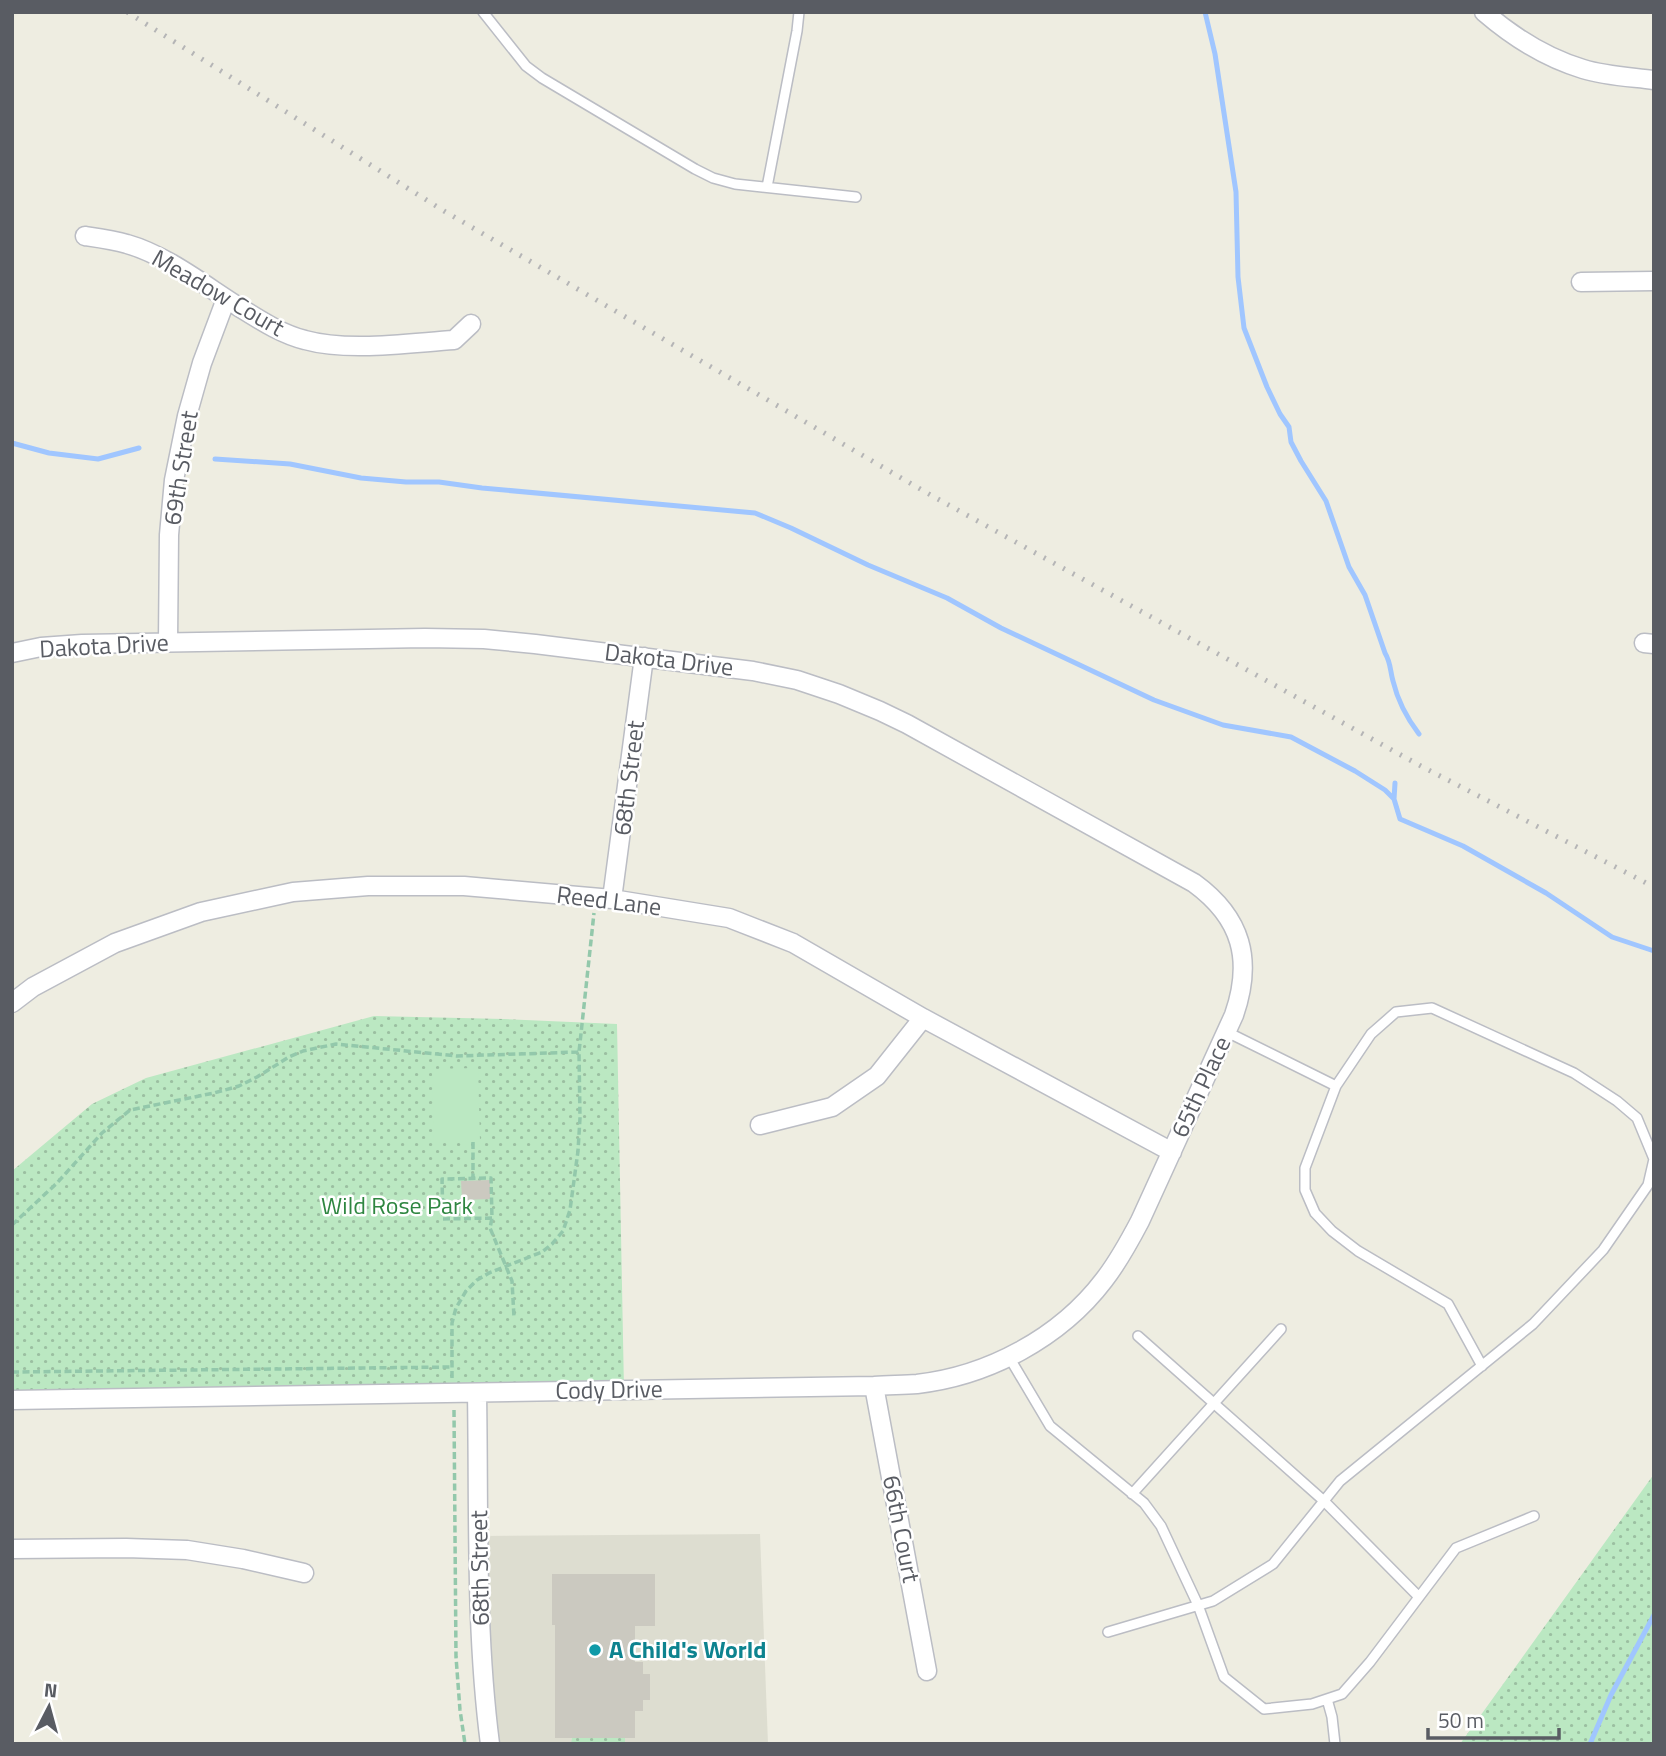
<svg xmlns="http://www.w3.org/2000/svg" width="1666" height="1756" font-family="'Titillium Web',sans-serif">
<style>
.education{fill:#ddddd0}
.grass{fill:url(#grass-dots)}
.garden{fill:#bbe8c2}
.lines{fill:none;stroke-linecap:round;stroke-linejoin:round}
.stream{stroke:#a0c6ff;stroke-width:5}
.building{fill:#cbc9c0}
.service-casing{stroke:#bbbdc4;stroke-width:12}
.minor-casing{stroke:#bbbdc4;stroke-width:21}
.path{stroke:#93c8ab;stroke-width:3.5;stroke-dasharray:7 3.5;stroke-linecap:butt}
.service{stroke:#fff;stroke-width:9}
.minor{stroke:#fff;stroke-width:18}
.rail{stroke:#b5b5b6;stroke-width:5;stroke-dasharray:2 9;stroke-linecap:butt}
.culture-dot{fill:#0f9aa8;stroke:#fff;stroke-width:2.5}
.labels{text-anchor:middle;stroke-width:5;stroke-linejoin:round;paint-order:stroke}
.street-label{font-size:24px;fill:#595c63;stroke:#fff}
.park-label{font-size:24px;fill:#2e8640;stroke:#fff}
.culture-label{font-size:24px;font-weight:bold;fill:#0d838f;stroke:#fff;text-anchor:start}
</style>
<defs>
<pattern id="grass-dots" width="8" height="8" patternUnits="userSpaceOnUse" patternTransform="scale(1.75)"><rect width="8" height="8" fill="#bbe8c2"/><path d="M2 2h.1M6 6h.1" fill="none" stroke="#9bbfa1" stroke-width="1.8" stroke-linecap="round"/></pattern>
</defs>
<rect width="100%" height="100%" fill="#eeede1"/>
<path class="education" d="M760,1534L768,1744H490L479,1536Z"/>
<path class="grass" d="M374,1016L504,1019L617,1024L624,1390L12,1400V1171L92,1104L146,1078Z
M1654,1474V1744H1460Z
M572,1738H625V1744H571Z"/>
<path class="garden" d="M478,1068L480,1141L434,1143L432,1069Z"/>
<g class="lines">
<path class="stream" d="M1205,12L1215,54L1236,192L1238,277L1244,328L1267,387L1280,414L1289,427L1291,442L1301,461L1326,501L1349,567L1365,595L1385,653C1391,663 1390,671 1393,681C1398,702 1406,717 1419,734
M12,443L49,453L98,459L139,448
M215,459L290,464L361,478L406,482H439L482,488L755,513L791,528L868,565L947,598L1001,628L1154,700L1223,725L1291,737L1355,771L1385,790L1394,799
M1395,783L1394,799L1400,819L1463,846L1546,893L1612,937L1654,951
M1590,1744L1611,1695L1654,1615"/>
</g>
<path class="building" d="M490,1180V1199L462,1200L461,1181Z
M552,1574H655V1626H635V1662H643V1674H650V1700H643V1711H635V1738H555V1625H552Z"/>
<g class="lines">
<defs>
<path id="service" d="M483,12L526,66L542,78L695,169L713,178L735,184L856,197
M767,187L797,31L799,12
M1227,1032L1336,1086L1371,1034L1396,1012L1432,1008L1574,1073L1617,1101L1637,1118L1654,1159
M1336,1086L1305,1168V1190L1315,1213L1332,1231L1358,1251L1448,1304L1482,1366
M1138,1336L1324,1501L1419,1597
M1009,1357L1050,1426L1144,1503L1161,1526L1198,1605L1224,1677L1264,1709L1312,1704L1342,1694L1370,1662L1456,1548L1534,1516
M1132,1494L1281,1329
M1108,1632L1213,1601L1273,1564L1340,1481L1533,1324L1603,1250L1648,1185L1654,1159
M1327,1699L1332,1717L1335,1744"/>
<path id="minor" d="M1484,12C1513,37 1546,58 1583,69C1605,76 1631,77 1654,80
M85,236C99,238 114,240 127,244C166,255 204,285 239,307C260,320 281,334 305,340C348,352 409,343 454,340L471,324
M1581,282L1654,281
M168,642L169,535L174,480L187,416L202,363L226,299
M1644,643L1654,644
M12,653L41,647L82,644L425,638L484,639L535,644L753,671L797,680L839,694L880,711L907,724L1194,883C1242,918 1253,960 1234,1015L1140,1221C1129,1242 1118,1262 1104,1280C1060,1338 988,1376 917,1384C903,1385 889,1385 874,1386L12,1400
M612,899L644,657
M12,1003L33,987L115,943L201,912L293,892L368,886H464L612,899L729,918L793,943L923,1018L1172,1152
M760,1125L832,1107L877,1076L923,1018
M874,1386L927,1671
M477,1393C479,1509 475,1628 490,1744
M12,1549L126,1548L187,1550L243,1559L304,1573"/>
</defs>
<use href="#service" class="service-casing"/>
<use href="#minor" class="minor-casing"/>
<path class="path" d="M473,1142V1179
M492,1218L443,1219L442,1179L491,1178L492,1218L490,1228L512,1281L514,1317
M12,1225L57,1183L102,1133L130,1110L214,1093L239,1086L257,1077L289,1057L303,1051L336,1044L457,1056L579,1052
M12,1372L451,1367
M452,1378V1323L456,1308L466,1291L477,1280L489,1273L542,1252L552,1244L563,1231L570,1210L578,1151L580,1118L579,1052L594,913
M454,1410L456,1657L460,1710L465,1744"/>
<use href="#service" class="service"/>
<use href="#minor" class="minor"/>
<path class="rail" d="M127,12L444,211L927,493L1419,765L1654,887"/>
</g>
<circle class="culture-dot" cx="595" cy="1650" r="7"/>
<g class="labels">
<g class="street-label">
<text transform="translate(218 293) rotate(30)" y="8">Meadow Court</text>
<text transform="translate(181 468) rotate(-81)" y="8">69th Street</text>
<text transform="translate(104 646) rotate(-3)" y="8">Dakota Drive</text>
<text transform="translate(669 660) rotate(7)" y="8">Dakota Drive</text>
<text transform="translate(629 778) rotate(-83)" y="8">68th Street</text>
<text transform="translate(609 901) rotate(7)" y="8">Reed Lane</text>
<text transform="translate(1201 1087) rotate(-65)" y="8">65th Place</text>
<text transform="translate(609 1390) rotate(-1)" y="8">Cody Drive</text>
<text transform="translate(901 1529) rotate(79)" y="8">66th Court</text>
<text transform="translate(480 1568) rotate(-91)" y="8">68th Street</text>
</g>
<g class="park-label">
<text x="397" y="1214">Wild Rose Park</text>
</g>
<g class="culture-label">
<text x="609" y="1658">A Child's World</text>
</g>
</g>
<rect width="1666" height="1756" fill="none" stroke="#595c63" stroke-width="28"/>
<g transform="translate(49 1707) rotate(6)" stroke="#ffffff" stroke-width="5" paint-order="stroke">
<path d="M0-5L12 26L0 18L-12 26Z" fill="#595c63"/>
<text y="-10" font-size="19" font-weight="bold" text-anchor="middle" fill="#595c63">N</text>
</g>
<path d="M1428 1728v10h131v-10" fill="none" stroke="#595c63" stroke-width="3.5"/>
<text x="1438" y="1728" font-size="21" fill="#595c63" stroke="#ffffff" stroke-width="5" paint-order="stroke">50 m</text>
</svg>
